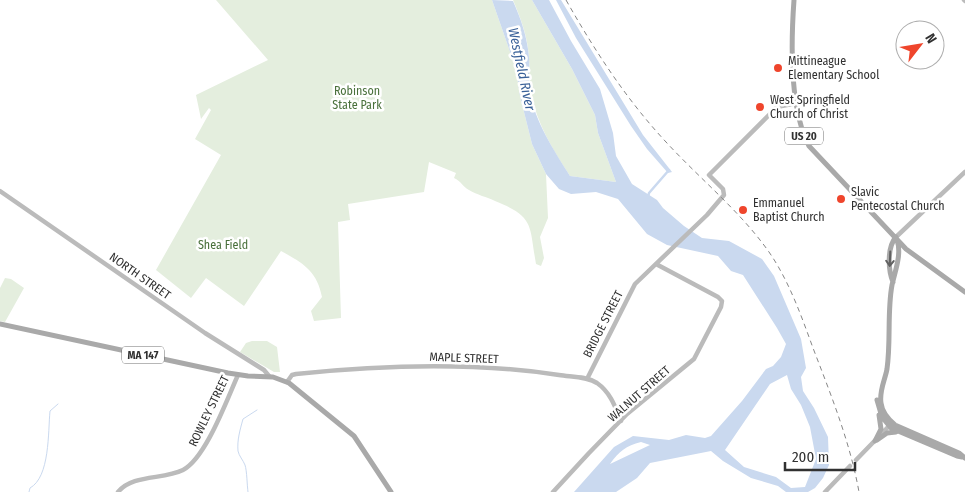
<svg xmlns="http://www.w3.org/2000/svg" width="965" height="492" font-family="'Fira Sans Condensed',sans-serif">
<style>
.green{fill:#e4eede}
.water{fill:#cad9ef;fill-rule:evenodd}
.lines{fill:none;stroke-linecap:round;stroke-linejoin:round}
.stream{stroke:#cad9ef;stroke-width:1}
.canal{stroke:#cad9ef;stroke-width:2.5}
.secondary{stroke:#bbb;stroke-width:4.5}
.primary{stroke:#a9a9a9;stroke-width:5}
.rail{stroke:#868686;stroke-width:1;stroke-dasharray:5 4;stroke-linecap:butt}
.oneway{stroke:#616161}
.poi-dot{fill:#ef452c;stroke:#fff;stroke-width:2}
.labels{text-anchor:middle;stroke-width:5;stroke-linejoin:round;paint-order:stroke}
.shield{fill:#fff;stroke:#6f6f6f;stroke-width:1}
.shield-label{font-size:11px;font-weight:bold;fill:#313131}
.poi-label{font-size:12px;fill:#313131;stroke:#fff;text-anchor:start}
.park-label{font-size:12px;fill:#49703b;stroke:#fff}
.street-label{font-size:12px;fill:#313131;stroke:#fff}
.water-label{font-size:14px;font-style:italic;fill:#396098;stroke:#fff}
</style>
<rect width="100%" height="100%" fill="#fff"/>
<path class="green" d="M216,0H492L516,69L520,96L532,144L546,174L548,218L540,237L544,258L541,266L536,264C529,225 535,217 495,201C487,197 477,195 469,190C463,187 461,181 454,178L456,173L429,162L424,192L348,204L350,220L338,222L341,318L314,321L311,311L322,297C317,271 303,263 281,251L244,306L206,278L191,298L156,270L221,155L195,139L211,110L209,108L201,119L196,95L268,60Z
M513,0H532L572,69L595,115L598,133L616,182L570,176C553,150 537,124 531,93C528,82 530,70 529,59C528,37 521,19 513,0Z
M5,278L11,279L24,288L5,322L0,321V288Z
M252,341H267L277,347L280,372H274L240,352L246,343Z"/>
<path class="water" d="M492,0L513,1C521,19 527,36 529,57C530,68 528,80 530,92C535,122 554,150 570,176L616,182L598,133L595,115L572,69L532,0H549L571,41L600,89L613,133L616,156L632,184L657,200L663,208L684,226L702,238L729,241L762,259L774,276L801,339L806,368L801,377L803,391L814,408L828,437L829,465L823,478L815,488L808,492H786L778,486L751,478L723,461L711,451L650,463L637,478L616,492H574L614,447L633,436L669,440L686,435L705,438L711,436L742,401L766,369L773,366L781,357L786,344L777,328L743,275L731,271L718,256L667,245L647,234L618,199L596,192L571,194L559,189L546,174L532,144L520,96L516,69ZM787,375L791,389L801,405L810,427L816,459L805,487L791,488L776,477L744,467L725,450L770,384ZM641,442L650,445L610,464C619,451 626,446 641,442Z
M556,0H561L643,135L672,172L668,173L647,149L631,126L576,38Z"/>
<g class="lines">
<path class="stream" d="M29,492L30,488C50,477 48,432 50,411L58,404
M248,492C247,485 247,471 245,465C243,460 239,456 238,451C237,440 240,430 243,419L257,410"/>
<path class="canal" d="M648,197L649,193L669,170"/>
<path class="secondary" d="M964,0L965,1
M0,191L205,333L264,370L269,376
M896,237L965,172
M587,379L635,284L707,215L724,195L723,189L709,175L777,107L797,103
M287,382L292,375L296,374C382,365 474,362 559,375C571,377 586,376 597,383C610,392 615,406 621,421
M856,460L890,425
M118,492C133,474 163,480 183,470C206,458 227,399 238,375
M553,492L589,453L627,414L694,359L721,307L722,301L718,297L656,264
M825,492L850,466"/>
<path class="primary" d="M794,0C791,42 789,108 809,146L906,249L965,292
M897,240C902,254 895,271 892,285C887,312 891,341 887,369C885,380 879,391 881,403C882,412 888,419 895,425L959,453L965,458
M893,282C888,270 887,247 896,237
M0,324L228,373L248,376L273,377L289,383L354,436L391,492
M877,400L882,417L891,428L957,456L962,457
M877,440L887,433L896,432
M875,441L881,429L879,415"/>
<path class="rail" d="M566,0C595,51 626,99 666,142C700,179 740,211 769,252C789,281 801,315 813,348C831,395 850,442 859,492"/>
</g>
<defs><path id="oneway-shaft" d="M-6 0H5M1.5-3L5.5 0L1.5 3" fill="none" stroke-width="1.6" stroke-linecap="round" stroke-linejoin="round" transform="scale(1.25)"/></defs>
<use class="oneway" href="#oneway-shaft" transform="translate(890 259) rotate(92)"/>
<g class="poi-dot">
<circle cx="778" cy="68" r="5"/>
<circle cx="760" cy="107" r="5"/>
<circle cx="841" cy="199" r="5"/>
<circle cx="743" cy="210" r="5"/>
</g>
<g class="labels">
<g class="shield">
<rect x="785" y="127.5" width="38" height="17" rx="4"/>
<rect x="122" y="346.5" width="42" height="17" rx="4"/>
</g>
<g class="shield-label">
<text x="804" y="140">US 20</text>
<text x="143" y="359">MA 147</text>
</g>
<g class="poi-label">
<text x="788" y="65">Mittineague<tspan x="788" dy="14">Elementary School</tspan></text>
<text x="770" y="104">West Springfield<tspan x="770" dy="14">Church of Christ</tspan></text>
<text x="851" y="196">Slavic<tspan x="851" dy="14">Pentecostal Church</tspan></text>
<text x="753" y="207">Emmanuel<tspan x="753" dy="14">Baptist Church</tspan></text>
</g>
<g class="park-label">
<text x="357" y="95">Robinson<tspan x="357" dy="14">State Park</tspan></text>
<text x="223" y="249">Shea Field</text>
</g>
<g class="street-label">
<text transform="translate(140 276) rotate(35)" y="4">NORTH STREET</text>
<text transform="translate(603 324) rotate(-63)" y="4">BRIDGE STREET</text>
<text transform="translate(464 358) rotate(2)" y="4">MAPLE STREET</text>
<text transform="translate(639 394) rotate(-41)" y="4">WALNUT STREET</text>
<text transform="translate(209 411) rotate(-64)" y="4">ROWLEY STREET</text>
</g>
<g class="water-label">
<text transform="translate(522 69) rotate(78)" y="5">Westfield River</text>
</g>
</g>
<g transform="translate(920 45) rotate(59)"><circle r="24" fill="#ffffff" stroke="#adadad"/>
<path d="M0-4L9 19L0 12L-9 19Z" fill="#ef452c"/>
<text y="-8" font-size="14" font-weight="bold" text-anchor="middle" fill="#313131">N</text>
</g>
<path d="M785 462v8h70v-8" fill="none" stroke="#313131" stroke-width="2.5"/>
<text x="792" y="462" font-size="15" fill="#313131" stroke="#ffffff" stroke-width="4" paint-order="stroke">200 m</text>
</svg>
